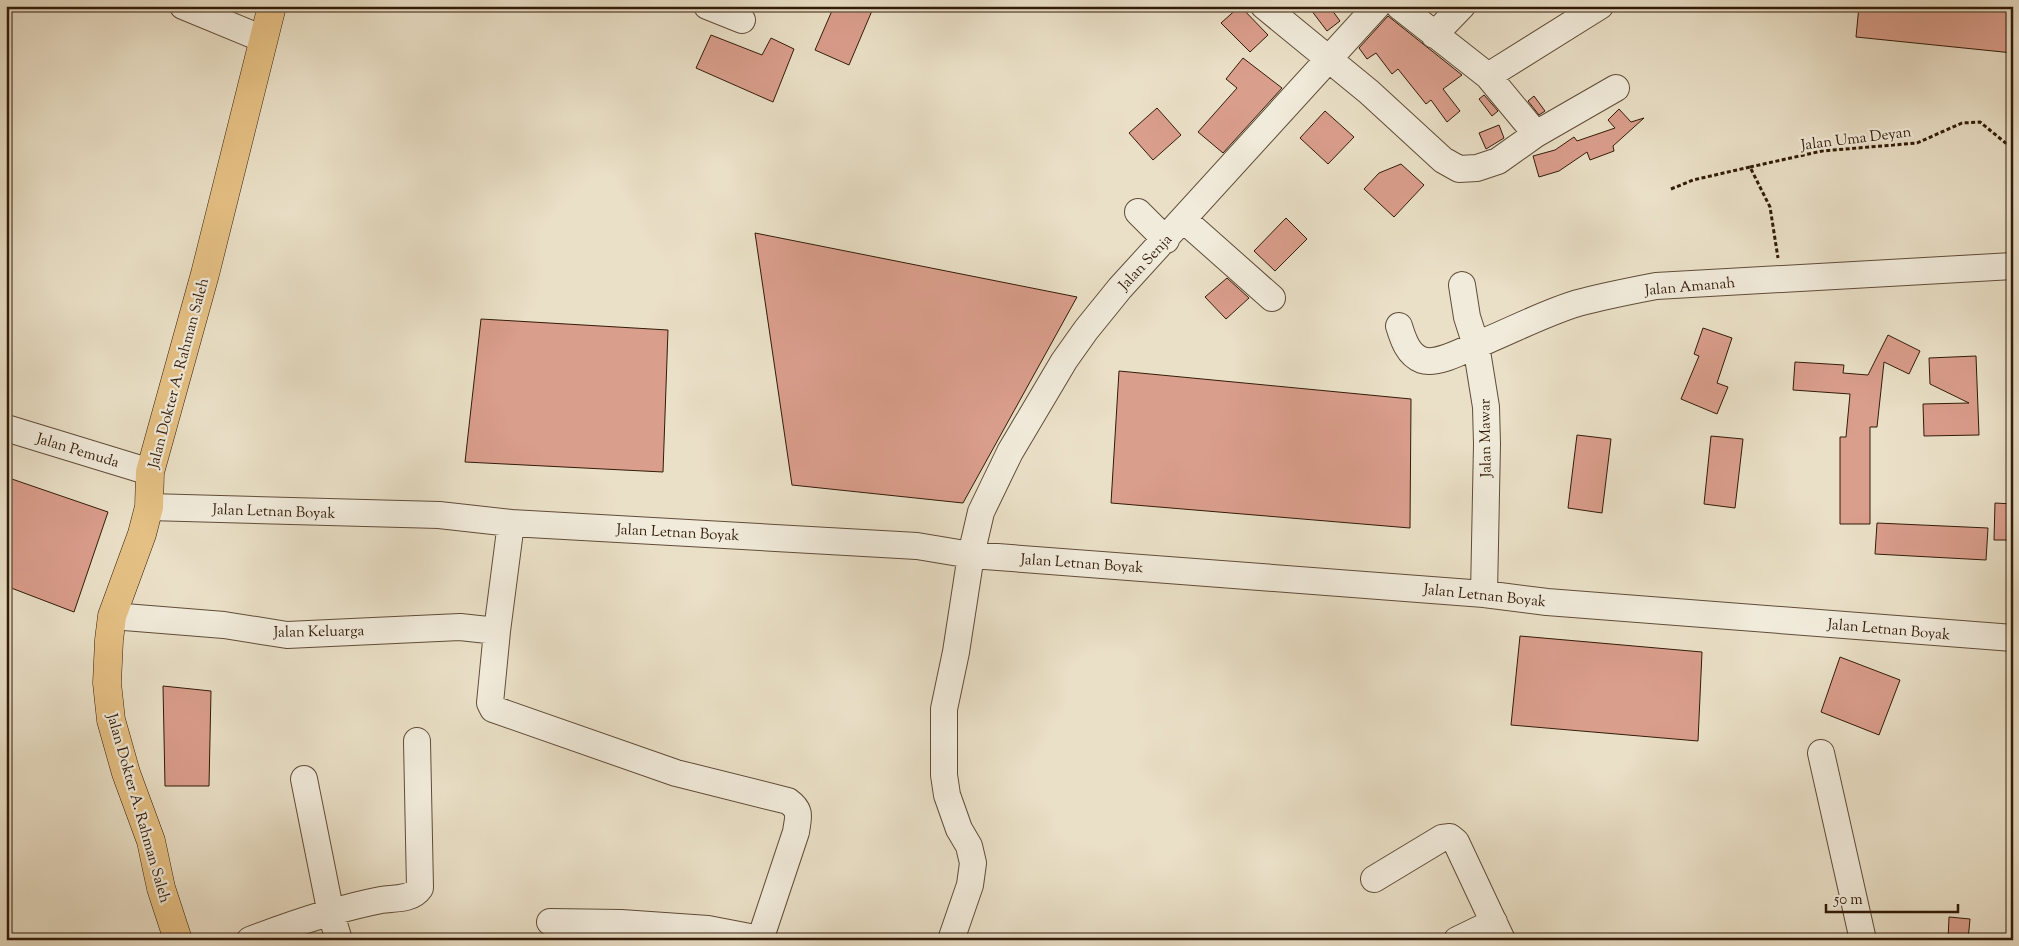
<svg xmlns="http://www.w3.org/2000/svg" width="2019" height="946" font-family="'Sorts Mill Goudy',serif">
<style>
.building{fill:#da9e8c;stroke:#321b08}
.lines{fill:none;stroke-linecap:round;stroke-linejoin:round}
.minor-casing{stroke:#604c38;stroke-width:28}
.major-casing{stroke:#321b08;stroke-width:29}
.path{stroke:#321b08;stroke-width:3;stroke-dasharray:4 2.5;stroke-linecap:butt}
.minor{stroke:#f1ebdb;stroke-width:26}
.major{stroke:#e5c084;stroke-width:28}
.labels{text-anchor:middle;stroke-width:4.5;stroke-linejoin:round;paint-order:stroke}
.street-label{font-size:15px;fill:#321b08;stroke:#f1ebdb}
</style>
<rect width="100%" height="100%" fill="#eae0c7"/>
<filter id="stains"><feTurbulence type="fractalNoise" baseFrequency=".004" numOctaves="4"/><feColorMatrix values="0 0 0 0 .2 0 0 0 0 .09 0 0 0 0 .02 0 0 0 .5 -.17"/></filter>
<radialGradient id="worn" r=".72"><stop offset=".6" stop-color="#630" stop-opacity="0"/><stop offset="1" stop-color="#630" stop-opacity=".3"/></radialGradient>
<path class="building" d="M834,6H874L849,65L815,50Z
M1240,6L1268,35L1250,52L1221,23Z
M1308,6H1329L1340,21L1327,31Z
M1859,6H2013V53L1856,37Z
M1388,16L1462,75L1443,89L1460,111L1447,122L1431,100L1426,104L1398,69L1392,74L1376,53L1367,59L1359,48Z
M711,35L762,55L771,38L794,49L773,102L696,68Z
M1243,58L1282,88L1223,153L1198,132L1237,88L1226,79Z
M1484,95L1498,111L1492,116L1479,99Z
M1534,96L1545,111L1539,115L1528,101Z
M1157,108L1181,135L1153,160L1129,133Z
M1619,109L1631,122L1644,118L1613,146L1614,151L1590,160L1587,152L1559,171L1539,177L1533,156L1555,150L1574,137L1577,141L1615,128L1608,120Z
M1325,111L1354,137L1328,164L1300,138Z
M1499,125L1504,138L1486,149L1479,133Z
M1401,164L1424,185L1394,217L1364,189L1379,173Z
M1286,218L1307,239L1275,271L1254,251Z
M755,233L1077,297L963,503L792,485Z
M1227,278L1249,298L1226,319L1205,297Z
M481,319L668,330L663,472L465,462Z
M1703,328L1732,338L1717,383L1728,387L1717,414L1681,399L1699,356L1694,354Z
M1888,335L1920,351L1909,374L1884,362L1877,427H1870V524H1840V437H1846L1850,394L1793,390L1795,362L1844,365L1843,373L1868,375Z
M1976,356L1979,435L1924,436L1923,404L1969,403L1930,384L1929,358Z
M1119,371L1411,399L1410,528L1111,503Z
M1577,435L1611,439L1602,513L1568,508Z
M1711,436L1743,439L1735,508L1704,504Z
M6,477L108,512L74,612L6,586Z
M1995,503L2013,504V540H1994Z
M1877,523L1988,528L1986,560L1875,554Z
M1520,636L1702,652L1698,741L1511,725Z
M1840,657L1900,680L1879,735L1821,712Z
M163,686L211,691L209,786H165Z
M1949,917L1970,919L1968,940H1948Z"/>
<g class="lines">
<defs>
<path id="minor" d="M183,6L263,39
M707,6L742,20
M1264,6L1369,92L1443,160L1459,169L1477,168L1498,161L1536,134L1616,88
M1399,6L1488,76L1536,134
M1434,35L1462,6
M1488,76L1600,6
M1138,212L1166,240
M1184,220L1272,298
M1462,285L1467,317L1476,345L1486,407L1487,444L1484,594
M1399,326C1403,339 1408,355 1422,360C1436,365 1463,351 1476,345C1509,332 1544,313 1578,303C1604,296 1630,291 1656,286L2013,266
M6,428L150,472
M149,507L439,515L511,523L917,546L971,555L1484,594L1547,602L2013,638
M511,523L497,631L490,703L493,709L676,773L788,801C802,811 798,817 796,832L760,940
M112,616L224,625L287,635L460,627L497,631
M1821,753L1863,940
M304,779L331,914L339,940
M1374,879L1442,838L1450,837L1456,842L1502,940
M550,922L621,923L708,929L760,939
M250,940C289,925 340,908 381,900C394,898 412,900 420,888L417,741
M951,940L970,885L973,863L969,846L959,829L947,795L944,775V709L956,652L971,555L981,512L1010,452L1064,361L1086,330L1120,288L1377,6
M1457,940L1494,922"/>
<path id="major" d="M178,940L161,888L151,841L126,773L111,720L107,683L109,640L112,616L142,534L149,507L150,472L205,274L272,6"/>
</defs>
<use href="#minor" class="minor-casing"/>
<use href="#major" class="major-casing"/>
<path class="path" d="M1750,167L1822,151L1917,143L1962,123L1980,122L2013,149
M1671,189L1693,180L1750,167L1770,207L1778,258"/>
<use href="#minor" class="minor"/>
<use href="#major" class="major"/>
</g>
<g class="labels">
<g class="street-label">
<text transform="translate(1856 138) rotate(-7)" y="5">Jalan Uma Deyan</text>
<text transform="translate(1145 262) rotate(-47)" y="5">Jalan Senja</text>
<text transform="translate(1690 286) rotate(-5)" y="5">Jalan Amanah</text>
<text transform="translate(178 373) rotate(-75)" y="5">Jalan Dokter A. Rahman Saleh</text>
<text transform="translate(1485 438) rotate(-91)" y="5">Jalan Mawar</text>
<text transform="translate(78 450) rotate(17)" y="5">Jalan Pemuda</text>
<text transform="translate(274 511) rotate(2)" y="5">Jalan Letnan Boyak</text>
<text transform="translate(678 532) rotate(3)" y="5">Jalan Letnan Boyak</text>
<text transform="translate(1082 563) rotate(4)" y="5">Jalan Letnan Boyak</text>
<text transform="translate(1485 595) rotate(6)" y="5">Jalan Letnan Boyak</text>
<text transform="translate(1889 629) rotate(5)" y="5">Jalan Letnan Boyak</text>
<text transform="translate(319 631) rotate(-1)" y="5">Jalan Keluarga</text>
<text transform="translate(139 808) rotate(74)" y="5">Jalan Dokter A. Rahman Saleh</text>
</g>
</g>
<rect width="2019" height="946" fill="none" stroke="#eae0c7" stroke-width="25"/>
<rect x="8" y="8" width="2004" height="931" fill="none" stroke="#321b08" stroke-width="2.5"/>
<rect x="12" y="12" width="1994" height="921" fill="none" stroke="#321b08"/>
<path d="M1826 904v8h132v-8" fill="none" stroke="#321b08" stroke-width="2.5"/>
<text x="1834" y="904" font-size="15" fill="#321b08" stroke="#f1ebdb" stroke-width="4" paint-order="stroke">50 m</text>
<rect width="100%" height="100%" filter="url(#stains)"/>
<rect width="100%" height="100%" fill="url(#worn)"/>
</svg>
